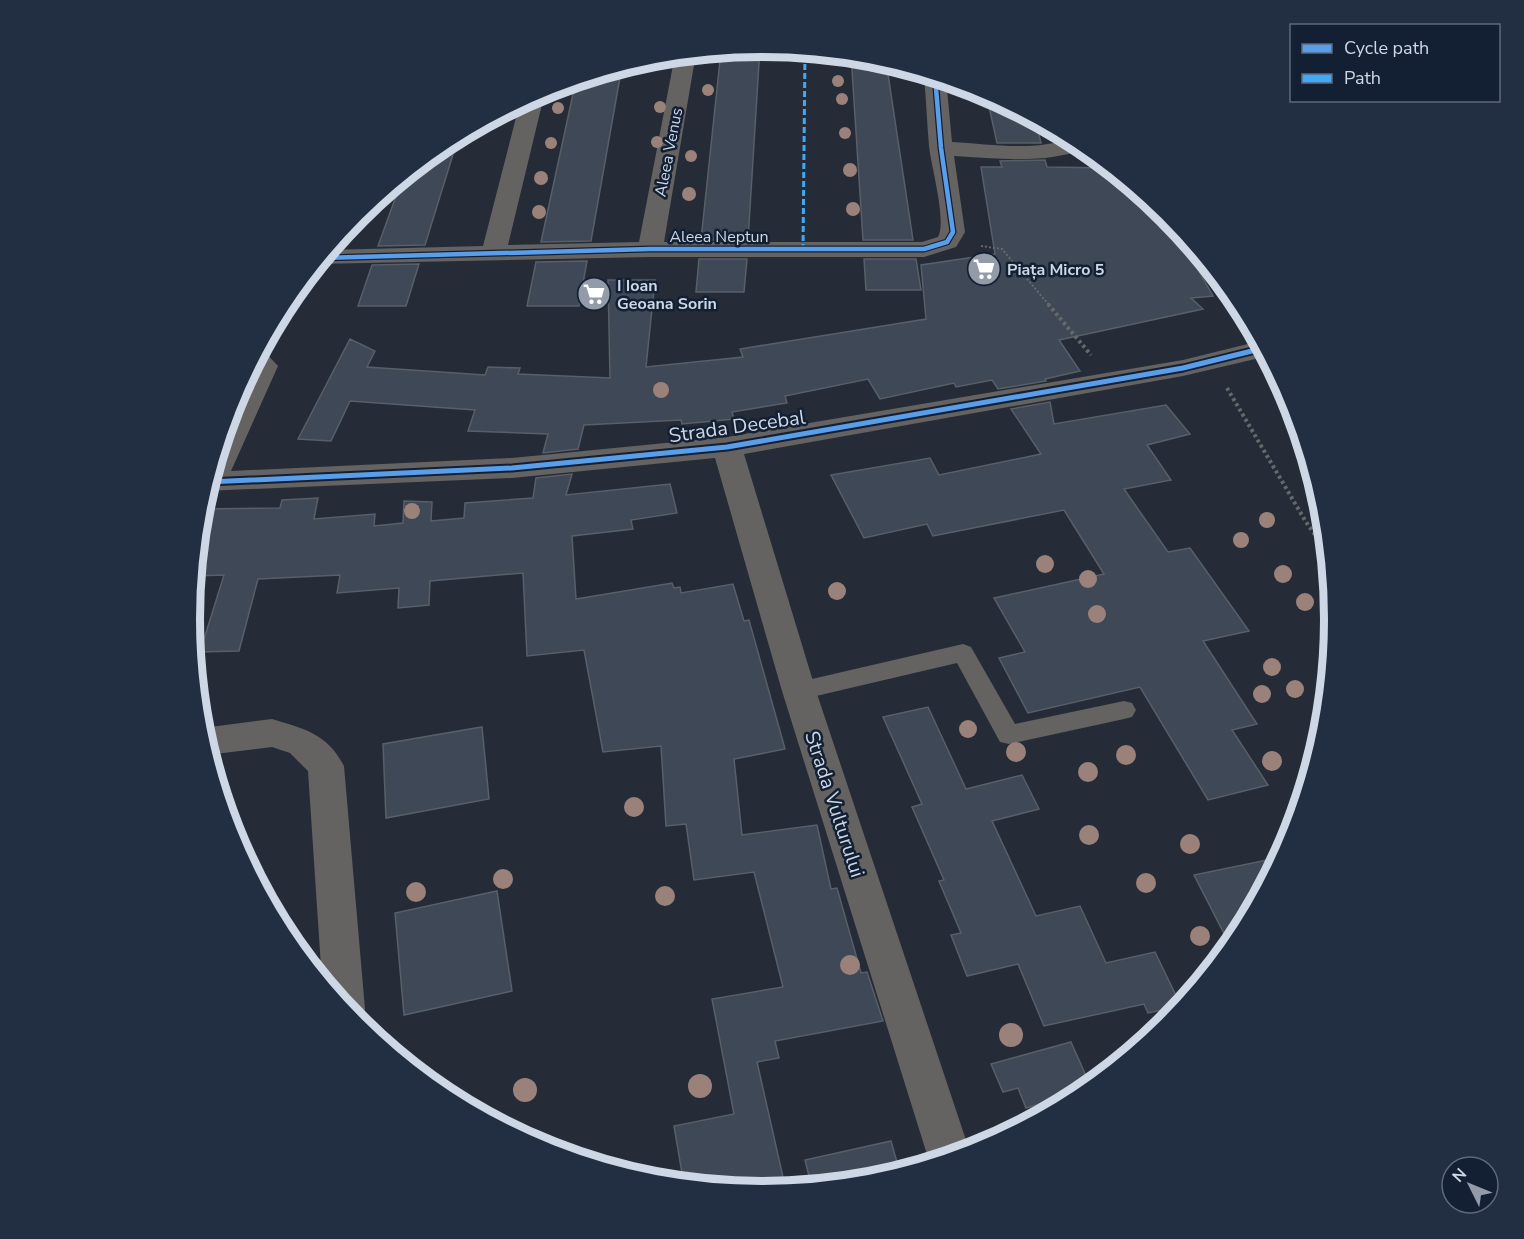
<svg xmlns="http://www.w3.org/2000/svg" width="1524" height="1239" font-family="'Nunito Sans',sans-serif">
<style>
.building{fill:#3f4856;stroke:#585f68;stroke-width:1.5}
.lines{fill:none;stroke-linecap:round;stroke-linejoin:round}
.path-far1{stroke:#67686b;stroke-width:2;stroke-dasharray:2 2;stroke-linecap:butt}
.path{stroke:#67686b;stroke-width:4;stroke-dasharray:3 3;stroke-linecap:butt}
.service{fill:#656262;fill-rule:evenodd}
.minor{fill:#656262;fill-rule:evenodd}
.quiet{stroke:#3fa9f5;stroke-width:3;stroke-dasharray:6 3;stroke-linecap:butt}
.cycleway-far1-casing{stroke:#132034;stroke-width:7}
.cycleway-casing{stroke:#132034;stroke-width:9}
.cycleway-far1{stroke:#5a9eea;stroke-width:4.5}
.cycleway{stroke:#5a9eea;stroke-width:5}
.tree{fill:#9a827a}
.labels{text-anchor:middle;stroke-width:5;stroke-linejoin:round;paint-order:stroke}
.far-street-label{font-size:16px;fill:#ced7e5;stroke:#132034}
.far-poi-label{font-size:16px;font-weight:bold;fill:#ced7e5;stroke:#132034;text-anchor:start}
.street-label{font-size:20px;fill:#ced7e5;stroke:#132034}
.rim{fill:none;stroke:#ced7e5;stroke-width:8}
</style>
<rect width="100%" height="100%" fill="#252c37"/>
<path class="building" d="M760,47L748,240H701L721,51Z
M851,55L886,61L913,240H863Z
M622,66L591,241L541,242L576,80Z
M986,93L1035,119L1041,143H997Z
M459,135L425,245L378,246L403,177L444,143Z
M1045,160L1047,167L1111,168L1167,215L1213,296L1191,298L1203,309L1059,340L1080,371L1045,379L1046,381L998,389L992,380L956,387L954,383L880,399L868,379L785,396L787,403L732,412L734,419L682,424L681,420L584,425L578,449L543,453L548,434L468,431L475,410L350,401L331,441L298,439L350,339L375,351L367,367L485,375L488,367L520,368L518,374L610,378L608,280H655L646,367L743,357L740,349L926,319L921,265L995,254L981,167H1002L1000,161Z
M699,259H747L744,292H696Z
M864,259H916L921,290H866Z
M587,261L579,306H527L536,262Z
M419,264L406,306H358L372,265Z
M1050,402L1054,424L1166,405L1190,434L1147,445L1171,480L1124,489L1168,552L1190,548L1249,631L1203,641L1257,724L1232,730L1268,785L1208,800L1140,687L1028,713L999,658L1025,652L994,598L1104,574L1064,510L933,536L927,524L864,538L831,475L930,458L939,475L1041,454L1011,409Z
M572,474L566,495L670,484L677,513L631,520L633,529L572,536L576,599L672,583L674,588L680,587L681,593L733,584L744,621L749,620L785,749L734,759L742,835L817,825L831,889L837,888L861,973L867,972L883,1021L775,1041L779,1058L757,1062L785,1186L758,1192L684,1185L674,1126L734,1114L712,999L783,987L754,872L694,880L686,824L666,826L661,746L603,752L584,650L527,656L523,573L430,581L429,605L398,608L399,588L337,593L340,575L258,579L239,651L200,652L224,575L193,576L198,524L204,509L280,508L282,500L318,498L314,519L375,514L374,526L403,523L404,501L432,502L431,521L464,518L465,503L533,498L536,478Z
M928,707L966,789L1022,775L1039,809L992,821L1036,916L1080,906L1106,963L1155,952L1181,1006L1148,1013L1144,1004L1044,1026L1018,964L967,976L951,935L961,933L939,881L944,880L912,807L922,804L883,717Z
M482,727L489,799L386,818L383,744Z
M1282,857L1238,938L1231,947L1194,875Z
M497,891L512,991L404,1015L395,913Z
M1071,1042L1091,1087L1087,1090L1026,1108L1018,1088L1003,1092L991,1064Z
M891,1141L900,1173L873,1182L812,1188L805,1160Z"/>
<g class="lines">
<path class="path-far1" d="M981,246L1002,249L1049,305"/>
<path class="path" d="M1048,304L1091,355
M1227,388L1306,522L1328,553"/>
<path class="service" d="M963,644L971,647L1015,724L1124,701L1132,703L1136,710L1132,717L1124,719L1009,744L1000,742L957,663L799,700L791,697L787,691L791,685L799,682Z"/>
<path class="minor" d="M696,53L664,242H922L938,237C947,221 931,166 929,146C927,122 926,99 924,76L926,73L946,79L952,142C990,144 1035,152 1071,138L1087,148C1045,165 998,158 954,156L965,232L956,247L924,257H650L316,264L327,250L483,246L520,102L541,91L544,96L508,245L639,242L675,55Z
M1260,341L1268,356L1183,376L744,454L816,691L970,1152L930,1164L782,691L715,458L512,478L205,491L230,410L259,351L265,352L278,366L231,471L512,458L727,437L1183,360Z
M272,719C304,729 327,733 344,766L365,1009L359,1022L356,1023L322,982L308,771L290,753L272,747L207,755L200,731L203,728Z"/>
<path class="quiet" d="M803,250L805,51"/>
<defs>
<path id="cycleway-far1" d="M321,258L650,249H924L947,242L953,232L941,148L935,76"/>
<path id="cycleway" d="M208,482L512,468L727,447L1183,368L1264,348"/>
</defs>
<use href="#cycleway-far1" class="cycleway-far1-casing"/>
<use href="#cycleway" class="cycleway-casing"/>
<use href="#cycleway-far1" class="cycleway-far1"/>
<use href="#cycleway" class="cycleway"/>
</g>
<g class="tree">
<circle cx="838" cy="81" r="6"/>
<circle cx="708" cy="90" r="6"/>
<circle cx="842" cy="99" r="6"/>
<circle cx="660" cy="107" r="6"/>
<circle cx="558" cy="108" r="6"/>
<circle cx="845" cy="133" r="6"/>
<circle cx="657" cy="142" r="6"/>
<circle cx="551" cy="143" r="6"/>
<circle cx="691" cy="156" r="6"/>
<circle cx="850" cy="170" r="7"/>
<circle cx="541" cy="178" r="7"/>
<circle cx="689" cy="194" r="7"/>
<circle cx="853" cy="209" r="7"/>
<circle cx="539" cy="212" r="7"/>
<circle cx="661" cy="390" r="8"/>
<circle cx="412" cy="511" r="8"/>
<circle cx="1267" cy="520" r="8"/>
<circle cx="1241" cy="540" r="8"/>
<circle cx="1045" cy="564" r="9"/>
<circle cx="1283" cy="574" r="9"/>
<circle cx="1088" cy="579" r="9"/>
<circle cx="837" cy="591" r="9"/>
<circle cx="1305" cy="602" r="9"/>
<circle cx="1097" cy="614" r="9"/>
<circle cx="1272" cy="667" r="9"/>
<circle cx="1295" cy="689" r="9"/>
<circle cx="1262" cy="694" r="9"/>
<circle cx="968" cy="729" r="9"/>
<circle cx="1016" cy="752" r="10"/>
<circle cx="1126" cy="755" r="10"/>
<circle cx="1272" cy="761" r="10"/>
<circle cx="1088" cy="772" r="10"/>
<circle cx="634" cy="807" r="10"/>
<circle cx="1089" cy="835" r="10"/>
<circle cx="1190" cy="844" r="10"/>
<circle cx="503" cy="879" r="10"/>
<circle cx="1146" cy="883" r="10"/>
<circle cx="416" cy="892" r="10"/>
<circle cx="665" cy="896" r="10"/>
<circle cx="1200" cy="936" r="10"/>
<circle cx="850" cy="965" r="10"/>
<circle cx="1011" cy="1035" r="12"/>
<circle cx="700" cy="1086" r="12"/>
<circle cx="525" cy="1090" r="12"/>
</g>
<defs>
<symbol id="supermarket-disc" viewBox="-11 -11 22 22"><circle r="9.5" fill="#939ba8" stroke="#132034"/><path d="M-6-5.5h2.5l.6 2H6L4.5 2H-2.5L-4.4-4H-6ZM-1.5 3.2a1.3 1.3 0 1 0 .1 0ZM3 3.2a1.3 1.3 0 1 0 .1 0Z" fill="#fff"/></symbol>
</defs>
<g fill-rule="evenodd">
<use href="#supermarket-disc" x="965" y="250" width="38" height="38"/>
<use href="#supermarket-disc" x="575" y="275" width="38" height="38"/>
</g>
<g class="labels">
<g class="far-street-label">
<text transform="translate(668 152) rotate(-79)" y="6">Aleea Venus</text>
<text x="719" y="242">Aleea Neptun</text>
</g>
<g class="far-poi-label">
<text x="1007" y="275">Piața Micro 5</text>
<text x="617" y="291">I Ioan<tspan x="617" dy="18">Geoana Sorin</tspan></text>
</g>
<g class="street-label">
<text transform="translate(737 426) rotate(-8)" y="7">Strada Decebal</text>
<text transform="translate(835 804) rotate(72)" y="7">Strada Vulturului</text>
</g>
</g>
<path d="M0 0H1524V1239H0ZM200 619a562 562 0 1 1 1124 0a562 562 0 1 1-1124 0Z" fill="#222f42" fill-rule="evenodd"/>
<path class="rim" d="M200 619a562 562 0 1 1 1124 0a562 562 0 1 1-1124 0Z"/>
<rect x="1290" y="24" width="210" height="78" fill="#132034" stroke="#5e697b" stroke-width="1.5"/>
<rect x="1302" y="44" width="30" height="9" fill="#5a9eea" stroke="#5e697b" stroke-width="1.5"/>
<text x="1344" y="54" font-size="18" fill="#ced7e5">Cycle path</text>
<rect x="1302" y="74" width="30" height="9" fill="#3fa9f5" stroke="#5e697b" stroke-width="1.5"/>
<text x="1344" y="84" font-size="18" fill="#ced7e5">Path</text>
<g transform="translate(1470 1185) rotate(313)"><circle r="28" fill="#132034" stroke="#5e697b" stroke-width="1.5"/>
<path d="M0-4.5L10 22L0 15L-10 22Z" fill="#939ba8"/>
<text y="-9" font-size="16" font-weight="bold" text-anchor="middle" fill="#ced7e5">N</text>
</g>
</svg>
